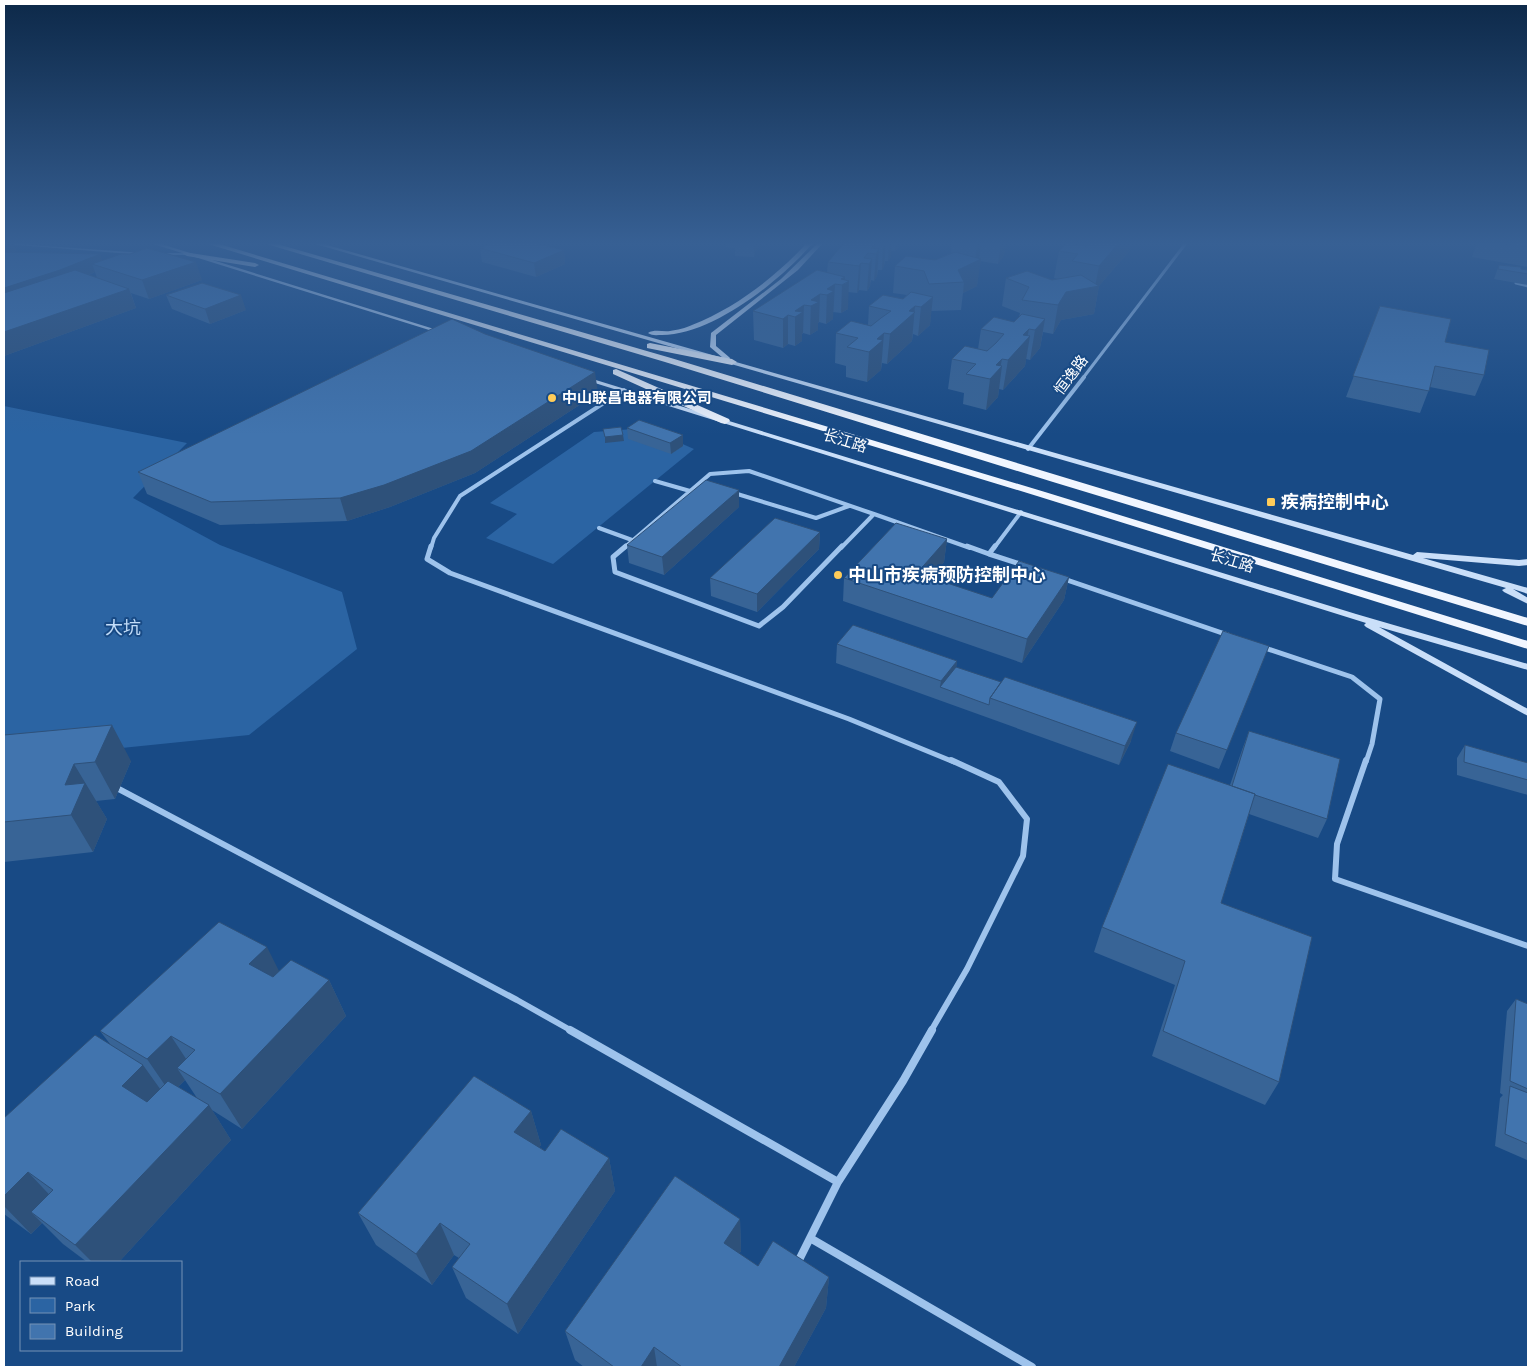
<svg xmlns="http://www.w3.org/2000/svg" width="1532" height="1371" font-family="Karla,'Noto Sans SC',sans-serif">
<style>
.green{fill:#2b64a3}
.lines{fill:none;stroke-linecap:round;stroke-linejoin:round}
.minor-far4{stroke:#9ec3ec;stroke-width:3}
.minor-far3{stroke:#9ec3ec;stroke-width:4}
.minor-far2{stroke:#9ec3ec;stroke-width:5}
.minor-far1{stroke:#9ec3ec;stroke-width:6}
.minor{stroke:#9ec3ec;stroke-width:8}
.tertiary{fill:#9ec3ec;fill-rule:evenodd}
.secondary{fill:#cadff9;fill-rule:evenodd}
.trunk{fill:#f1f6ff;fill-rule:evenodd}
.wall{fill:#386496;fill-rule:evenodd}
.shaded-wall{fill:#2e517a}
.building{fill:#4174ae;stroke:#2e517a}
.poi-dot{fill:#ffcc59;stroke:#184a85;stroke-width:2}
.labels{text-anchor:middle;stroke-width:4;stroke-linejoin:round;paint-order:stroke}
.far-street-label{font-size:15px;fill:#fff;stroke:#184a85}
.far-poi-label{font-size:15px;font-weight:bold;fill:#fff;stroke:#184a85;text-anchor:start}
.poi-label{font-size:18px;font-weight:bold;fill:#fff;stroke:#184a85;text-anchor:start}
.park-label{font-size:18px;fill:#c3ddf9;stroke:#184a85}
</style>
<rect width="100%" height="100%" fill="#184a85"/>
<path class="green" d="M4,406L187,443L133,498L220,545L342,592L357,649L249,735L4,760Z
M646,428L694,449L553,564L486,538L517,514L490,503L594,432Z"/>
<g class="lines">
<path class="minor-far4" d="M1516,283L1528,286
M1083,378L1186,243"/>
<path class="minor-far3" d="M1028,449L1084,377
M655,481L690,491
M734,493L816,518L849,506
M874,514L970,548
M599,528L632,540
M431,548L434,538L460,496L624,390
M624,548L710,474L749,471L874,514
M841,548L874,514
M994,548L1021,512"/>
<path class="minor-far2" d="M431,546L427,559L450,573L849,719L954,762
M626,546L613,557L615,572L759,626L783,607L842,546
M967,546L989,554
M995,546L989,554L1023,565
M1064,579L1228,635
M1262,647L1352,677L1380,699L1372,744L1366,762"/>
<path class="minor-far1" d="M1366,760L1337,844L1335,879L1528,946
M115,787L517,1000L572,1031
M931,1031L967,969L1023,856L1027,819L999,782L951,760"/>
<path class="minor" d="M570,1030L838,1182L797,1264
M838,1182L903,1081L932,1030
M810,1238L1032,1367"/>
<path class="tertiary" d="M4,243L144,253L146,254L144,255L4,244Z
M157,253H187L189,254L187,255H155V254Z"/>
<path class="secondary" d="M150,243H158L447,333L442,334Z
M312,243H320L723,358L710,347L711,333L781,279L818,243H823L798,270L716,335V346L729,357L730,358L729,360L1413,555L1417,552L1519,560L1528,559V565L1519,566L1423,558L1528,588V594L1513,589L1528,598V604L1504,592L1502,590L1506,588Z
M807,243H813C781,280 713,335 662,335C657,335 652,336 648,333C654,329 663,332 670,331C677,330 686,328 692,325C737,307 775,277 807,243Z
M582,377H586L1356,614L1528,664V670L1379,627L1528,709V716L1366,627L1364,625L1366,623L582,379Z"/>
<path class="trunk" d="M205,243H216L1045,492L1528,641V649L1037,496Z
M263,243H274L671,358L1528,618V626L1053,482L665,362Z
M184,252L255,263L259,265L255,267L187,256L183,254Z
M650,343L732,359L737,362L732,365L647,348V344Z
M616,369L729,419L730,421L725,424L721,423L613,374V370Z"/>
</g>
<path class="wall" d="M4,243H13L16,250L14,252L100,254L102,261L202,280L149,299L131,293L136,308L4,356ZM95,272L97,278L89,275Z
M420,243H442L438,245H420Z
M726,243H765L761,245L755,251L754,257L735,256V248L726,247Z
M844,243H898V247L895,251H891V257L888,261H885L884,266L882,270H878L877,276L874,281L871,280L870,286L867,291L859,290L857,293L848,292V309L841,313L833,312V319L826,324L819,322L818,323V330L810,335L803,333L802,334V341L795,346L788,344L783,348L754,340L753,311L827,273L828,262Z
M952,243H1006L1004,255L998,264L980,261L977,286L963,293L961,310L931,311L930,325L918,336L913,334L912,341L887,364L882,363L881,370L867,382L846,377V366L835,363L836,333L868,325L869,306L903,299L907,295L893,293L895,266L935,260L951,253Z
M1077,243H1131L1130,250L1099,286L1094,314L1061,320L1053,334L1043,332L1040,348L1030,360L1026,359L1025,366L1003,390L999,389L998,397L986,410L963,404L964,393L948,389L952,359L978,349L981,329L1014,322L1019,317L1020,313L1002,306L1006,278L1052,280L1058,279L1054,278L1059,251L1076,244Z
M1477,243H1528V267L1472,257Z
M480,248L564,250L565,264L536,277L482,262Z
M1499,265L1528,270V285L1494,279Z
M166,295L246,310L210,324L172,309Z
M1380,306L1445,342L1484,375L1475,396L1430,387L1420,413L1346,397Z
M598,393L475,473L390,507L347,521L220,525L147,494L138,472Z
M627,428L683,446L671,454L628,439Z
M739,507L664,575L629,563L627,545Z
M820,532L819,549L757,612L711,596L710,578Z
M947,539L944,562L931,578L992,598L1069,577L1064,600L1022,663L843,601L844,578Z
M837,644L957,661L956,667L1131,741L1119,765L836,663Z
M1269,646L1219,769L1170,751L1176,733Z
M1249,731L1327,819L1318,838L1249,814L1221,903L1279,1082L1265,1105L1152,1056L1175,985L1094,952L1102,927L1230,785L1242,750Z
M4,735L131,761L115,799L96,801L107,819L93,852L4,862Z
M1465,745L1528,763V795L1457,775V758Z
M279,971L329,980L346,1016L242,1129L212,1110L231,1140L119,1262H87L63,1244L42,1223L31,1234L4,1214V1118L110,1044L100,1031ZM185,1080L197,1098L178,1087Z
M1516,999L1528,1004V1158L1527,1160L1495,1146L1500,1098L1503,1095L1500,1093L1507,1011Z
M531,1111L541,1145L539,1147L545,1151L609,1158L615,1191L518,1334L466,1298L452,1267L459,1258L454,1255L432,1285L376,1245L358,1213Z
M740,1219L741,1251L739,1254L758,1266L829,1277L826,1308L794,1367H584L575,1360L565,1331Z"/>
<path class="shaded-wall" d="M4,243H13L16,250L4,260Z
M754,243H765L761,245L755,251L754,257Z
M876,243L875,254L871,248Z
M884,243H886L884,266L882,270L883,244Z
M889,243H892L891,257L888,261Z
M895,243H898V247L895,251Z
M977,243H981L979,260L981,259L977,286L963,293L964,282L958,270L975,262Z
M1001,243H1006L1004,255L998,264Z
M1119,243H1131L1130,250L1099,286L1094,314L1061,320L1053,334L1058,305L1066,292L1095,287L1099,266Z
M879,249L877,276L874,281L876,254Z
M564,250L565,264L536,277L534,263Z
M100,254L105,268L92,264L95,272L65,284L4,304V288Z
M872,259L870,286L867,291L869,264Z
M196,262L202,280L149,299L142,280Z
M861,263L859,290L857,293L859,266Z
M845,277V284L849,281L848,309L841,313L842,285L841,279Z
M835,284L833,319L826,324L827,289Z
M129,289L136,308L4,356V332Z
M820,294L819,322L818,323V330L810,335L811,300Z
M241,295L246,310L210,324L205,309Z
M933,297L930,325L918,336L921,307Z
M804,305L803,333L802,334V341L795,346V311Z
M915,306L912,341L887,364L890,334L909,311Z
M788,315V344L783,348V319Z
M1045,319L1040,348L1030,360L1035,330Z
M1029,329L1027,339L1030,336L1025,366L1003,390L1008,360L1023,335Z
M884,333L881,370L867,382L869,352L877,339Z
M1002,359L1000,369L1002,366L998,397L986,410L990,379L996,365Z
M595,372L598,393L475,473L390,507L347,521L340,498Z
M623,435L624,441L605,443V437Z
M683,435V446L671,454L670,443Z
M739,490V507L664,575L662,557Z
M820,532L819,549L757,612V594Z
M947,539L944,562L915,597L917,573Z
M1069,577L1064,600L1022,663L1027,639Z
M957,661L955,679L940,687L941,681Z
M1137,722L1131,741L1119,765L1125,746Z
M112,725L131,761L115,799L95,762Z
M74,764L107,819L93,852L71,815L65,785Z
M267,947L285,983L249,964Z
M329,980L346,1016L242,1129L220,1094Z
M171,1036L194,1071L177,1068L185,1080L171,1094L147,1059Z
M143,1065L168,1100L147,1120L122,1086Z
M209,1105L231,1140L119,1262H92L75,1245Z
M531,1111L541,1145L524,1166L514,1132Z
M609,1158L615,1191L518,1334L507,1304Z
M28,1172L59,1205L31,1212L42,1223L31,1234L4,1206V1196Z
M740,1219L741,1251L726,1275L724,1243Z
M440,1223L454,1255L432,1285L416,1254Z
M829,1277L826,1308L794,1367H779Z
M654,1347L657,1367H641Z"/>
<path class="building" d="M492,243H535L564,250L534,263L480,248Z
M844,243H884L883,244L876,243L871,248L879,249L876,254L868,253L864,258L872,259L869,264L861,263L859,266L828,262Z
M1067,243L1086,246L1089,243H1119L1099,266L1072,261L1078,254L1059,251Z
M1499,243H1528V247Z
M147,248L196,262L142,280L92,264L121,254H130Z
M4,252L100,254L60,270L4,288Z
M955,252L981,259L958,270L964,282L929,284L924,271L895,266L906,256L935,260Z
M1499,265L1521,267V269L1528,270V274L1498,269Z
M75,270L129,289L4,332V293Z
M817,270L845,277L841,279L849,281L842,285L835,284L827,289L834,291L827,295L820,294L811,300L819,302L811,306L804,305L795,311L803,312L795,317L788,315L783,319L753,311Z
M1027,271L1052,280L1081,275L1099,286L1066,292L1058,305L1022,300L1029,287L1006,278Z
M202,283L241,295L205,309L166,295Z
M911,292L933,297L921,307L915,306L909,311L915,312L890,334L884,333L877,339L883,340L869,352L847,347L858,338L836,333L851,321L871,326L881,318L891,311L869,306L883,295L903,299Z
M1380,306L1451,319L1445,342L1489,350L1484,375L1435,366L1429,391L1353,376Z
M1022,314L1045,319L1035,330L1029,329L1023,335L1030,336L1008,360L1002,359L996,365L1002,366L990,379L966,374L976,364L952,359L965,346L987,351L996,343L1004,334L981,329L994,317L1014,322Z
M452,319L485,334L595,372L471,451L384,485L340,498L211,502L138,472Z
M639,420L683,435L670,443L627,428Z
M621,427L623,435L605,437L603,429Z
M706,480L739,490L662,557L627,545Z
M775,518L820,532L757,594L710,578Z
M896,523L947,539L917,573L992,598L1019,561L1069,577L1027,639L844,578Z
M853,625L957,661L941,681L837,644Z
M1223,631L1269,646L1227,750L1176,733Z
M956,667L1001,682L990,698L989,705L940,687Z
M1005,677L1137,722L1125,746L990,698Z
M112,725L95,762L74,764L65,785L85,783L71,815L4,822V735Z
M1249,731L1340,759L1327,819L1255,795V794L1232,786Z
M1465,745L1528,763V780L1464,762Z
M1168,764L1255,794L1221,903L1312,937L1279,1082L1163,1031L1185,961L1102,927Z
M219,922L267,947L249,964L273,977L291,960L329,980L220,1094L177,1068L195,1050L171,1036L147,1059L100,1031Z
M1516,999L1528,1004V1089L1510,1081Z
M95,1035L143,1065L122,1086L147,1102L168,1081L209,1105L75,1245L31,1212L53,1190L28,1172L4,1196V1118Z
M474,1076L531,1111L514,1132L545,1151L561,1129L609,1158L507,1304L452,1267L470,1244L440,1223L416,1254L358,1213Z
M1510,1086L1528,1093V1144L1505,1134Z
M675,1176L740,1219L724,1243L758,1266L773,1241L829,1277L779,1367H682L654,1347L641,1367H614L565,1331Z"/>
<linearGradient id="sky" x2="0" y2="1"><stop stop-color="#0d2949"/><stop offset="0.56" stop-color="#376094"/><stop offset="1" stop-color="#376094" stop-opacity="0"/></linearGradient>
<rect width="1532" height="435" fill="url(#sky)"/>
<g class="poi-dot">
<circle cx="552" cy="398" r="5"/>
<rect x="1266" y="497" width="10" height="10" rx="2.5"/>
<circle cx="838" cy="575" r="5"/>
</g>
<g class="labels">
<g class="far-street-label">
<text transform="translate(1071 375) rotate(-53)" y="5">恒逸路</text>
<text transform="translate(845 441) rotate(17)" y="5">长江路</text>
<text transform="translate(1232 561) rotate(17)" y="5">长江路</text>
</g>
<g class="far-poi-label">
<text x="562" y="403">中山联昌电器有限公司</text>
</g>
<g class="poi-label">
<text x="1281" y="508">疾病控制中心</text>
<text x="848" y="581">中山市疾病预防控制中心</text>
</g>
<g class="park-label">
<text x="123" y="634">大坑</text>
</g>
</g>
<rect width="1532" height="1371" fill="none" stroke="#ffffff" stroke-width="10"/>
<rect x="20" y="1261" width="162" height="90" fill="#184a85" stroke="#7492b6"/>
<rect x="30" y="1277" width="25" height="8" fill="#cadff9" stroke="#7492b6"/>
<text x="65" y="1286" font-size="15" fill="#ffffff">Road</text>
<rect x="30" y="1298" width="25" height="15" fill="#2b64a3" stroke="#7492b6"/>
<text x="65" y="1311" font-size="15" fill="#ffffff">Park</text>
<rect x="30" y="1324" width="25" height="15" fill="#4174ae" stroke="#7492b6"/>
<text x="65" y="1336" font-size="15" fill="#ffffff">Building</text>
</svg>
